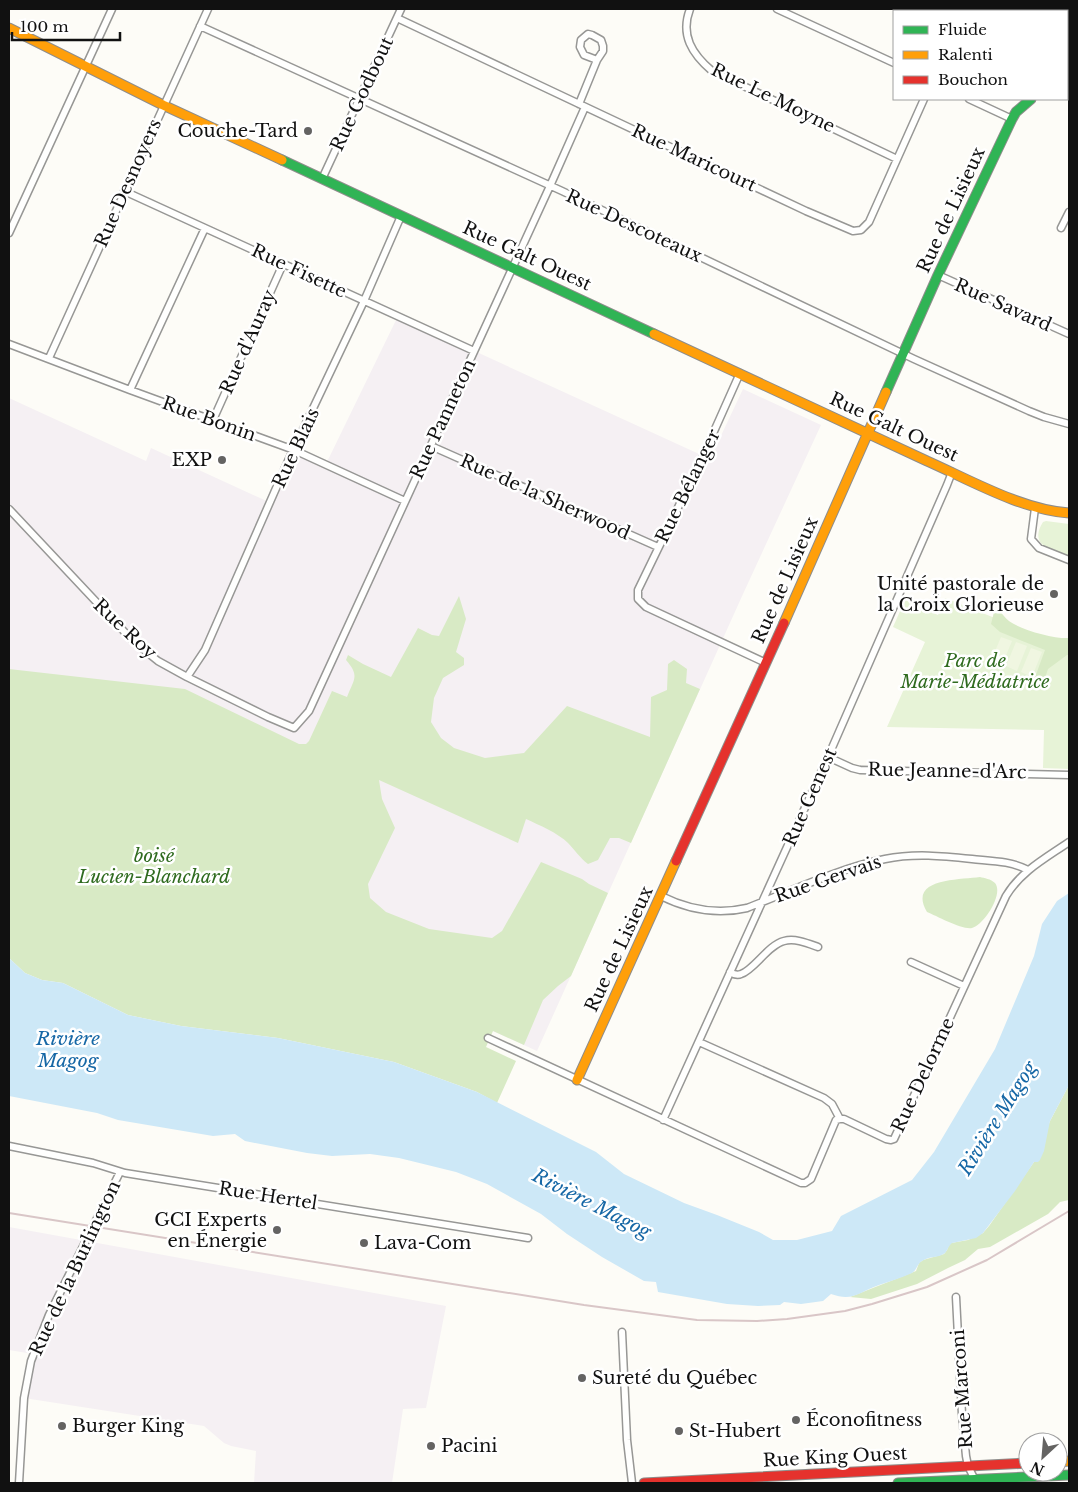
<svg xmlns="http://www.w3.org/2000/svg" width="1078" height="1492" font-family="'Libre Baskerville',serif">
<style>
.industrial{fill:#f5f0f3}
.green{fill:#e7f3d7}
.forest{fill:#d8eac5}
.pitch{fill:#f0f6e1}
.water{fill:#cde8f7}
.lines{fill:none;stroke-linecap:round;stroke-linejoin:round}
.street-casing{stroke:#979795;stroke-width:9}
.fast-casing{stroke:#8e8d8b;stroke-width:11}
.slow-casing{stroke:#8e8d8b;stroke-width:11}
.jam-casing{stroke:#8e8d8b;stroke-width:11}
.street{stroke:#fffffe;stroke-width:6}
.fast{stroke:#30b455;stroke-width:9}
.slow{stroke:#ff9f0a;stroke-width:9}
.jam{stroke:#e5322d;stroke-width:9}
.rail{stroke:#d9c6c7;stroke-width:2}
.poi-dot{fill:#646362;stroke:#fff;stroke-width:2}
.labels{text-anchor:middle;stroke-width:5;stroke-linejoin:round;paint-order:stroke}
.street-label{font-size:18px;fill:#111;stroke:#fff}
.poi-label{font-size:18px;fill:#111;stroke:#fff;text-anchor:start}
.park-label{font-size:18px;font-style:italic;fill:#2f6b1f;stroke:#fff}
.water-label{font-size:19px;font-style:italic;fill:#1768a6;stroke:#fff}
</style>
<rect width="100%" height="100%" fill="#fdfcf7"/>
<path class="industrial" d="M398,316L710,459L743,389L821,425L743,594L537,1051L301,944L9,688V398L146,461L151,448L271,503L294,450L326,464Z
M9,1227L446,1306L426,1408L403,1409L392,1483H254L256,1451L231,1446L224,1443L204,1426L24,1398L33,1354L9,1350Z"/>
<path class="green" d="M1046,521L1069,524V557C1052,550 1028,546 1043,522Z
M945,598L1055,642L1069,643V769L1043,768L1044,730L887,727L925,642L893,627L905,600L938,615Z"/>
<path class="forest" d="M459,596L466,619L456,652L464,658V665L443,678L434,698L431,722L441,738L454,748L485,758L524,753L567,706L650,737L651,697L667,690L668,664L674,660L687,669L686,683L700,689L631,843L619,838H610L598,860L588,864C580,858 575,850 568,843C558,833 539,825 526,819L518,843L379,780L382,799L395,828L368,884L370,898L386,912L429,929L492,938L502,931L541,862L582,879L589,884L608,893L571,976L558,986L543,1000L524,1045L493,1031L486,1047L516,1061L497,1103L477,1092L394,1062L278,1038L181,1026L128,1015L63,983L42,980L25,973L9,958V669L185,689L299,744H306L309,741L332,691L347,697C354,679 360,676 346,660L348,655L363,664L391,677L418,628L432,635L439,636Z
M998,610C1002,613 1005,618 1009,621C1021,630 1055,639 1069,638V655H1067L1048,669L1044,681L1038,686L1034,680L1045,650L1000,632L991,624L994,612Z
M980,877C984,878 991,879 995,883C1004,894 984,925 972,928C962,930 937,916 927,912C907,878 959,880 980,877Z
M1069,1085V1200L1060,1202L1048,1214L990,1247L978,1249L965,1260L948,1268L917,1284L871,1299L850,1297L916,1271L919,1263L923,1260L944,1254L947,1250L949,1245L951,1243L968,1240L983,1233L989,1226L1034,1162L1050,1121Z"/>
<path class="pitch" d="M1001,637L1012,641L1002,665L991,661Z
M1016,642L1027,646L1017,671L1006,666Z
M1031,648L1042,652L1032,677L1021,672Z"/>
<path class="water" d="M1069,893V1085L1050,1121L1044,1151L1040,1160L1038,1162H1034L1015,1191L983,1233L976,1238L952,1243C948,1246 948,1250 945,1253C939,1258 929,1256 922,1261C917,1264 917,1270 912,1273C901,1278 890,1281 879,1285C859,1292 853,1302 831,1294L823,1301L801,1304L784,1302L780,1305L758,1306L727,1304L658,1292L656,1282L644,1281L602,1257L567,1234L541,1214L487,1184L456,1172L399,1158L370,1154L332,1156L307,1153L245,1141L235,1134L213,1136L118,1120L97,1113L9,1096V958L25,973L42,980L63,983L128,1015L181,1026L278,1038L394,1062L477,1092L596,1152L624,1174L684,1203L717,1215L759,1232L773,1240H797L832,1231L841,1216L912,1180L934,1152L995,1049L1034,956L1042,924L1057,901Z"/>
<g class="lines">
<defs>
<path id="street" d="M690,9C680,35 692,54 712,71L897,159
M777,9L894,63
M397,18L806,211L853,231L861,230L869,222L924,99
M200,26L562,191L914,359L1029,411L1044,417L1069,424
M1067,90H1069
M969,99L1012,119
M579,104L597,60L603,51V46L601,40L592,35L588,34L581,40L580,47L584,55L597,60
M322,179L401,9
M124,191L474,351
M1061,228L1069,212
M9,233L112,9
M938,275L1069,334
M9,344L130,390L294,450L405,501
M49,358L208,9
M740,373L703,456L638,590V599L646,607L766,663
M130,390L205,228
M213,420L283,264
M431,446L658,547
M1035,508L1031,539L1039,548L1069,560
M9,509L133,641L158,661L187,677L268,717L294,728L309,711L550,186L585,107
M187,677L205,650L288,461L364,301L401,216
M828,757L852,768L860,770L1069,775
M661,896C689,910 717,915 747,908C791,891 840,868 885,859C914,853 943,856 972,859C992,861 1011,861 1028,870
M911,962L964,986
M730,972C733,974 737,976 741,974C754,970 768,945 784,941C795,938 807,943 818,947
M488,1038L801,1183H805L811,1179L836,1120L840,1119H844L886,1139L891,1140L894,1139L1006,896C1021,871 1046,858 1069,842
M699,1042L824,1098L832,1104L840,1119
M663,1120L828,757L947,485L952,472
M9,1146L93,1163L125,1173L528,1238
M956,1297L962,1414L966,1456L968,1466L976,1482
M622,1332L627,1440L632,1483
M19,1483L24,1398L31,1361L49,1315L120,1172"/>
<path id="fast" d="M282,160L654,334
M886,392L938,275L1012,119L1016,112L1031,99
M898,1483L1069,1475"/>
<path id="slow" d="M9,28L163,105L282,160
M654,334C745,377 836,419 927,461C970,480 1022,510 1069,513
M784,623L886,392
M577,1080L676,861
M1058,1462L1069,1461"/>
<path id="jam" d="M676,861L784,623
M644,1483L1028,1463"/>
</defs>
<use href="#street" class="street-casing"/>
<use href="#fast" class="fast-casing"/>
<use href="#slow" class="slow-casing"/>
<use href="#jam" class="jam-casing"/>
<use href="#street" class="street"/>
<use href="#fast" class="fast"/>
<use href="#slow" class="slow"/>
<use href="#jam" class="jam"/>
<path class="rail" d="M9,1213L584,1305L697,1320L757,1321L787,1319L845,1311L872,1304L927,1287L987,1260L1069,1211"/>
</g>
<g class="poi-dot">
<circle cx="308" cy="131" r="5"/>
<circle cx="222" cy="460" r="5"/>
<circle cx="1054" cy="594" r="5"/>
<circle cx="277" cy="1230" r="5"/>
<circle cx="364" cy="1243" r="5"/>
<circle cx="582" cy="1378" r="5"/>
<circle cx="796" cy="1420" r="5"/>
<circle cx="62" cy="1426" r="5"/>
<circle cx="679" cy="1431" r="5"/>
<circle cx="431" cy="1446" r="5"/>
</g>
<g class="labels">
<g class="street-label">
<text transform="translate(362 94) rotate(-65)" y="6">Rue Godbout</text>
<text transform="translate(773 98) rotate(26)" y="6">Rue Le Moyne</text>
<text transform="translate(694 158) rotate(25)" y="6">Rue Maricourt</text>
<text transform="translate(128 183) rotate(-66)" y="6">Rue Desnoyers</text>
<text transform="translate(951 210) rotate(-65)" y="6">Rue de Lisieux</text>
<text transform="translate(634 226) rotate(25)" y="6">Rue Descoteaux</text>
<text transform="translate(527 256) rotate(25)" y="6">Rue Galt Ouest</text>
<text transform="translate(299 271) rotate(25)" y="6">Rue Fisette</text>
<text transform="translate(1003 305) rotate(24)" y="6">Rue Savard</text>
<text transform="translate(248 342) rotate(-66)" y="6">Rue d'Auray</text>
<text transform="translate(209 419) rotate(20)" y="6">Rue Bonin</text>
<text transform="translate(443 419) rotate(-65)" y="6">Rue Panneton</text>
<text transform="translate(894 427) rotate(25)" y="6">Rue Galt Ouest</text>
<text transform="translate(296 448) rotate(-65)" y="6">Rue Blais</text>
<text transform="translate(688 486) rotate(-64)" y="6">Rue Bélanger</text>
<text transform="translate(545 497) rotate(24)" y="6">Rue de la Sherwood</text>
<text transform="translate(785 580) rotate(-66)" y="6">Rue de Lisieux</text>
<text transform="translate(125 629) rotate(43)" y="6">Rue Roy</text>
<text transform="translate(947 771) rotate(1)" y="6">Rue Jeanne-d'Arc</text>
<text transform="translate(810 797) rotate(-66)" y="6">Rue Genest</text>
<text transform="translate(828 879) rotate(-19)" y="6">Rue Gervais</text>
<text transform="translate(619 949) rotate(-65)" y="6">Rue de Lisieux</text>
<text transform="translate(923 1075) rotate(-65)" y="6">Rue Delorme</text>
<text transform="translate(268 1196) rotate(9)" y="6">Rue Hertel</text>
<text transform="translate(75 1268) rotate(-65)" y="6">Rue de la Burlington</text>
<text transform="translate(962 1389) rotate(-94)" y="6">Rue Marconi</text>
<text transform="translate(835 1457) rotate(-3)" y="6">Rue King Ouest</text>
</g>
<g class="poi-label">
<text x="298" y="137" text-anchor="end">Couche-Tard</text>
<text x="212" y="466" text-anchor="end">EXP</text>
<text x="1044" y="590" text-anchor="end">Unité pastorale de<tspan x="1044" dy="21">la Croix Glorieuse</tspan></text>
<text x="267" y="1226" text-anchor="end">GCI Experts<tspan x="267" dy="21">en Énergie</tspan></text>
<text x="374" y="1249">Lava-Com</text>
<text x="592" y="1384">Sureté du Québec</text>
<text x="806" y="1426">Éconofitness</text>
<text x="72" y="1432">Burger King</text>
<text x="689" y="1437">St-Hubert</text>
<text x="441" y="1452">Pacini</text>
</g>
<g class="park-label">
<text x="975" y="667">Parc de<tspan x="975" dy="21">Marie-Médiatrice</tspan></text>
<text x="154" y="862">boisé<tspan x="154" dy="21">Lucien-Blanchard</tspan></text>
</g>
<g class="water-label">
<text x="68" y="1045">Rivière<tspan x="68" dy="22">Magog</tspan></text>
<text transform="translate(997 1118) rotate(-58)" y="7">Rivière Magog</text>
<text transform="translate(592 1203) rotate(27)" y="7">Rivière Magog</text>
</g>
</g>
<rect width="1078" height="1492" fill="none" stroke="#111111" stroke-width="20"/>
<rect x="893" y="10" width="175" height="90" fill="#ffffff" stroke="#a0a0a0"/>
<rect x="903" y="26" width="25" height="8" fill="#30b455" stroke="#a0a0a0"/>
<text x="938" y="35" font-size="15" fill="#111111">Fluide</text>
<rect x="903" y="51" width="25" height="8" fill="#ff9f0a" stroke="#a0a0a0"/>
<text x="938" y="60" font-size="15" fill="#111111">Ralenti</text>
<rect x="903" y="76" width="25" height="8" fill="#e5322d" stroke="#a0a0a0"/>
<text x="938" y="85" font-size="15" fill="#111111">Bouchon</text>
<g transform="translate(1043 1457) rotate(206)"><circle r="24" fill="#ffffff" stroke="#a0a0a0"/>
<path d="M0-4L9 19L0 12L-9 19Z" fill="#646362"/>
<text y="-8" font-size="14" font-weight="bold" text-anchor="middle" fill="#111111">N</text>
</g>
<path d="M12 32v8h108v-8" fill="none" stroke="#111111" stroke-width="2.5"/>
<text x="20" y="32" font-size="15" fill="#111111" stroke="#ffffff" stroke-width="4" paint-order="stroke">100 m</text>
</svg>
